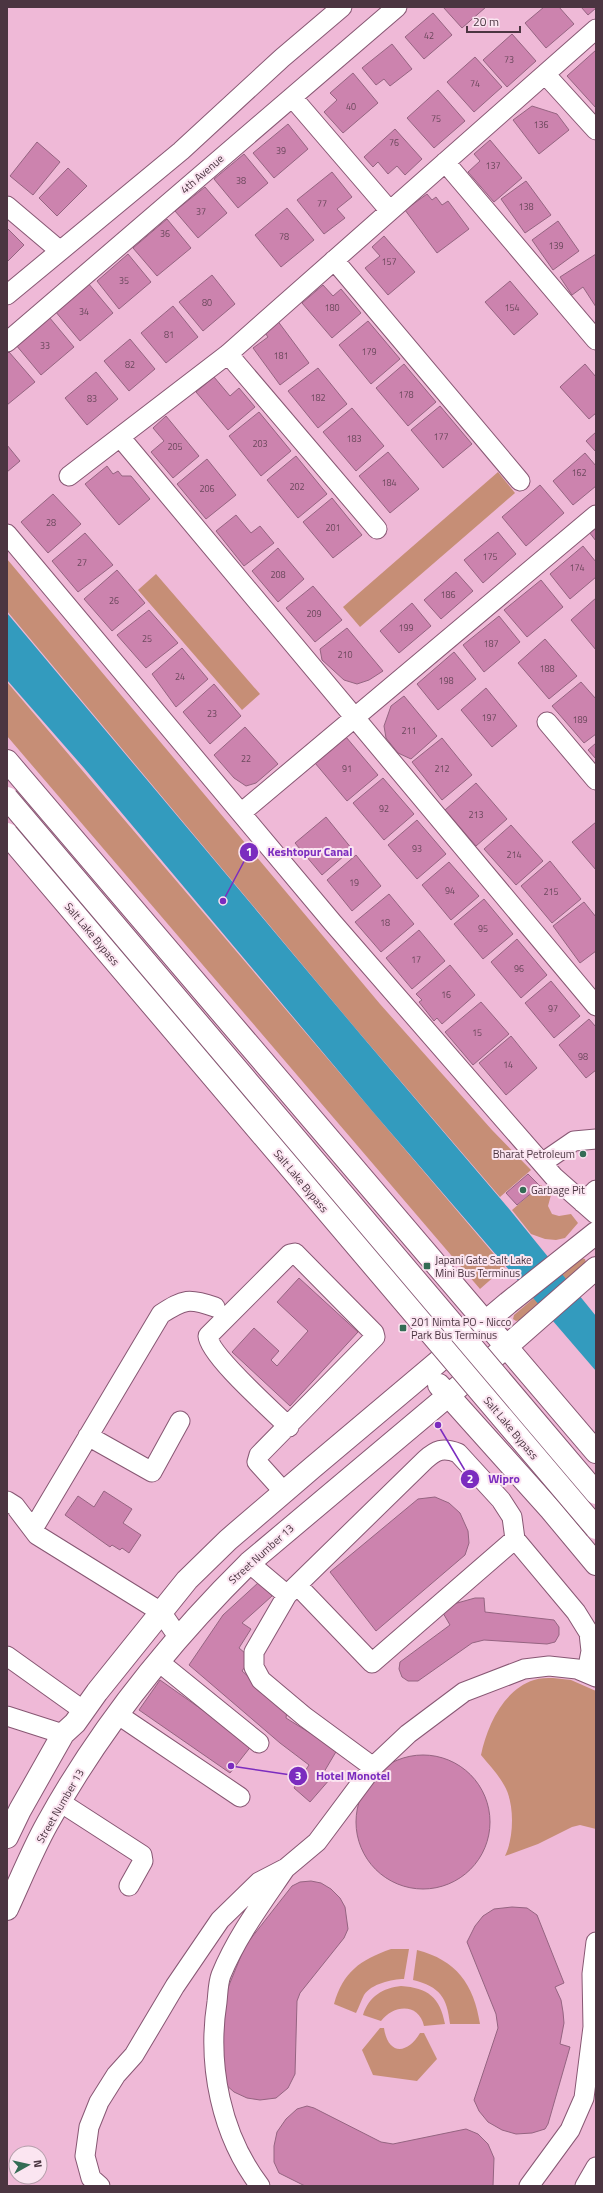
<svg xmlns="http://www.w3.org/2000/svg" width="603" height="2193" font-family="'Titillium Web',sans-serif">
<style>
.green{fill:#c68e76}
.water{fill:#339bbe}
.building{fill:#cc83ae;stroke:#956481}
.lines{fill:none;stroke-linecap:round;stroke-linejoin:round}
.minor-casing{stroke:#875773;stroke-width:21}
.major-casing{stroke:#875773;stroke-width:24}
.minor{stroke:#fff;stroke-width:19}
.major{stroke:#fff;stroke-width:22}
.major-bridge-casing{stroke:#875773;stroke-width:24;stroke-linecap:butt}
.major-bridge{stroke:#fff;stroke-width:22}
.poi-dot{fill:#346c55;stroke:#fbe5f1;stroke-width:1.5}
.labels{text-anchor:middle;stroke-width:4;stroke-linejoin:round;paint-order:stroke}
.number-label{font-size:9px;fill:#6b485c}
.street-label{font-size:11px;fill:#4b3541;stroke:#fbe5f1}
.poi-label{font-size:11px;fill:#4b3541;stroke:#fbe5f1;text-anchor:start}
.leader{fill:none;stroke:#7b2cbf;stroke-width:1.5}
.callout-dot{fill:#7b2cbf;stroke:#fbe5f1;stroke-width:1.5}
.mark-label{font-size:12px;text-anchor:middle;font-weight:bold;fill:#fff}
.callout-label{font-size:12px;text-anchor:middle;font-weight:bold;fill:#7b2cbf;stroke:#fbe5f1;stroke-width:4;stroke-linejoin:round;paint-order:stroke}
</style>
<rect width="100%" height="100%" fill="#efb9d7"/>
<path class="green" d="M498,472L515,493L360,627L343,607Z
M7,559L380,1004L492,1130L531,1170L500,1197L356,1029L7,611Z
M156,574L260,694L242,710L138,590Z
M7,682L505,1267L480,1289L7,736Z
M541,1185L551,1195L548,1206L552,1214L559,1216L571,1214L578,1223L565,1238L556,1240L545,1239L531,1234L512,1210Z
M581,1258L585,1259L586,1263L520,1320L516,1321L513,1319L514,1315Z
M553,1678L571,1680L596,1691V1829L580,1825L572,1827L538,1844L505,1856C514,1838 515,1803 504,1785C498,1774 489,1765 481,1755C487,1726 503,1690 534,1680C540,1678 547,1678 553,1678Z
M391,1949H409L404,1979C392,1979 371,1984 364,1995C361,2001 359,2007 356,2013L334,2004C343,1972 360,1960 391,1949Z
M417,1950C456,1960 474,1984 480,2024H450C447,1997 440,1987 413,1980Z
M401,1986C428,1988 440,1997 445,2024L424,2026C419,2003 394,2004 381,2021L363,2015C369,1996 383,1988 401,1986Z
M380,2028H384C388,2056 408,2054 420,2033H424L437,2059L417,2081L373,2075L362,2050Z"/>
<path class="water" d="M7,613L361,1035L510,1210L596,1316V1371L373,1112L84,768L7,680Z"/>
<path class="building" d="M443,7H486L462,28Z
M544,7H559L574,24L546,48L525,23Z
M581,7H596V8L588,15Z
M433,13L452,35L424,59L405,37Z
M512,34L536,61L507,87L483,60Z
M392,44L412,69L390,86L384,79L376,85L362,68Z
M596,50V108L567,76Z
M475,57L502,87L474,112L447,82Z
M353,73L378,103L343,133L324,112L337,100L330,93Z
M438,90L465,121L434,148L407,118Z
M532,106L557,114L569,130L539,154L513,120Z
M288,124L308,149L274,178L253,153Z
M395,129L422,159L405,175L397,166L388,174L378,162L373,167L364,157Z
M490,140L522,178L494,202L468,172L480,161L474,154Z
M37,142L60,162L33,195L10,176Z
M244,154L268,183L238,208L214,179Z
M68,168L87,186L57,216L39,198Z
M332,172L352,197L337,209L345,218L324,234L297,200Z
M526,181L551,215L525,233L501,199Z
M205,187L227,213L198,238L175,211Z
M427,194L432,200L436,197L442,205L448,201L469,229L437,253L405,210Z
M287,208L314,240L281,267L255,235Z
M167,219L191,248L157,276L133,248Z
M558,221L579,251L553,270L532,240Z
M7,228L24,245L7,262Z
M384,236L415,272L388,295L365,268L380,256L372,247Z
M128,254L151,282L119,309L97,281Z
M596,254V307L583,287L572,295L560,277Z
M212,275L235,304L203,331L179,302Z
M510,281L538,314L514,335L485,302Z
M88,283L113,313L80,341L55,311Z
M323,285L333,296L341,289L361,313L332,338L302,303Z
M173,306L198,337L166,363L141,333Z
M49,317L74,347L41,375L16,345Z
M277,320L309,363L280,385L253,348L268,337L263,330Z
M368,321L400,359L371,384L339,345Z
M130,339L155,369L129,391L104,361Z
M9,352L35,382L7,405V354Z
M404,364L436,402L408,426L376,388Z
M585,364L596,377V413L589,419L560,387Z
M318,368L347,404L318,428L288,391Z
M96,372L118,399L87,425L65,398Z
M214,377L230,396L239,388L255,407L228,430L196,392Z
M440,406L472,444L443,468L411,430Z
M352,408L384,446L356,471L323,432Z
M259,412L291,451L261,476L229,436Z
M166,416L199,456L173,478L151,452L164,441L153,428Z
M596,432V452L586,441Z
M7,445L20,461L7,472Z
M388,452L419,489L390,513L359,476Z
M585,453L596,466V486L573,505L553,481Z
M296,456L327,494L298,518L267,480Z
M207,459L236,495L206,519L177,484Z
M107,466L113,474L118,471L122,476H131L150,499L119,525L85,484Z
M540,485L564,513L526,546L502,517Z
M53,494L81,524L48,553L21,522Z
M332,498L362,535L333,558L303,522Z
M236,515L251,533L260,526L274,543L244,566L216,531Z
M596,526V541L589,532Z
M498,532L516,554L483,583L464,560Z
M85,533L113,565L78,592L52,561Z
M583,546L596,562V577L570,599L550,574Z
M278,548L304,579L278,602L252,571Z
M117,570L145,603L112,631L84,599Z
M456,572L473,591L441,619L424,600Z
M541,580L563,607L527,637L504,610Z
M313,586L342,620L315,642L286,608Z
M596,598V650L571,620Z
M412,603L431,626L399,653L380,631Z
M149,610L178,643L146,668L117,635Z
M499,616L520,642L484,672L463,645Z
M347,628L383,671L369,680L357,684L344,680L322,660L320,649Z
M545,639L577,676L549,699L518,663Z
M182,648L208,679L176,707L152,674Z
M454,652L476,679L438,710L417,684Z
M581,682L596,699V734L584,743L552,706Z
M214,684L241,716L210,744L183,712Z
M486,688L517,726L492,747L461,710Z
M404,696L437,736L411,759L398,753L386,738L384,726L391,706Z
M245,727L278,764L256,783L246,786L234,778L214,755Z
M346,737L378,775L347,801L315,763Z
M442,738L472,775L442,800L412,762Z
M596,743V759L588,750Z
M383,778L414,814L384,840L353,803Z
M476,783L507,819L476,846L445,810Z
M326,817L352,849L322,875L295,843Z
M417,820L446,854L417,879L388,845Z
M596,822V870L572,842Z
M511,825L543,861L516,885L484,849Z
M356,855L381,886L352,911L327,880Z
M550,861L581,899L552,923L521,886Z
M449,862L479,896L451,920L422,885Z
M389,894L414,924L381,952L355,922Z
M484,899L513,934L483,959L454,924Z
M584,902L596,917V951L580,963L553,926Z
M419,930L445,961L412,989L386,958Z
M517,939L547,975L521,998L491,962Z
M450,965L475,995L442,1024L437,1018L434,1021L419,1002L422,1000L416,994Z
M551,981L580,1016L554,1038L525,1003Z
M481,1002L509,1034L473,1065L445,1032Z
M589,1019L596,1027V1070L586,1078L559,1045Z
M511,1036L537,1068L506,1095L479,1063Z
M528,1174L540,1186L517,1205L506,1193Z
M299,1278L358,1332L290,1406L232,1352L254,1328L279,1351L271,1360L277,1366L308,1331L277,1302Z
M104,1491L132,1509L123,1523L141,1535L129,1553L122,1548L120,1550L112,1545L110,1547L65,1515L78,1496L94,1507Z
M435,1497L449,1503L460,1513L468,1531L469,1543L465,1555L376,1631L330,1572L418,1499Z
M259,1582L272,1596L242,1623L251,1629L239,1648L251,1658L242,1671L287,1710L286,1718L337,1750L324,1772L330,1779L310,1802L294,1788L299,1779L290,1773L296,1766L305,1771L309,1765L280,1743L189,1665L223,1615Z
M475,1598H484L485,1612L554,1620L559,1627V1635L555,1642L547,1644L484,1640L472,1643L418,1681H408L402,1677L399,1669L400,1662L450,1625L443,1613L450,1605Z
M160,1680L252,1745L230,1773L139,1710Z
M356 1822a67 67 0 1 1 134 0a67 67 0 1 1-134 0Z
M311,1881L321,1883L331,1889L340,1898L345,1907L348,1929L344,1938L300,1993L297,2001L295,2074L288,2088L276,2098L260,2100L247,2098L234,2092L225,2084L223,2075V2000L245,1946L292,1886L300,1882Z
M512,1907L527,1908L537,1915L564,1983L555,1987L561,2000L563,2012L564,2023L560,2044L570,2047L548,2124L545,2129L532,2133L516,2134L502,2130L488,2122L479,2111L474,2100L498,2028L496,2014L467,1942L475,1926L483,1916L494,1909Z
M307,2106L314,2108L381,2142L393,2144L466,2129L478,2134L488,2144L494,2158L493,2186H305L279,2173L274,2162V2146L277,2132L286,2119L297,2109Z"/>
<g class="lines">
<defs>
<path id="minor" d="M545,74L596,130
M292,97L390,211
M445,162L596,340
M7,206L59,250
M334,260L520,481
M7,295L181,151L282,58L342,7
M7,342L397,7
M228,354L377,529
M120,437L596,1006
M69,476L228,354L596,29
M7,534L333,923L554,1177L596,1214
M547,722L596,780
M241,813L596,515
M542,1163L574,1141L596,1139
M583,1203L596,1190
M88,1436L152,1472L180,1421
M284,1492L257,1462L259,1455L375,1337L374,1333L295,1253L290,1254L208,1336C209,1355 273,1411 289,1427
M7,1501L15,1506L37,1535L161,1612L179,1638
M33,1529L161,1314C184,1299 189,1298 215,1307
M249,1563L287,1595L254,1652V1667L261,1680L305,1717L373,1767
M297,1585L425,1460C436,1450 443,1447 458,1453L501,1500L512,1517L515,1539L576,1612L589,1633L591,1651L587,1672
M287,1595L297,1585L372,1663L515,1539
M7,1656L84,1711
M159,1662L259,1743
M117,1714L240,1797
M7,1716L63,1734
M60,1802L142,1855L143,1861L129,1886
M100,2186L91,2178L85,2156L89,2127L99,2102L116,2075L134,2055L175,1986L220,1920L259,1882L286,1868L317,1842L373,1767L408,1734L464,1692L524,1669L549,1666L577,1669L596,1677
M260,2186C221,2135 207,2065 217,2002C218,1993 218,1983 221,1975C237,1936 262,1903 285,1869
M529,2186L570,2130L584,2098L593,2027L592,1974L596,1942
M585,2186L596,2167"/>
<path id="major" d="M7,761L596,1452
M439,1385L551,1510L596,1564
M7,1837L20,1810L63,1734L75,1723L97,1692L187,1580L228,1540L312,1468L508,1303L596,1233
M7,1909C20,1881 32,1851 47,1824C100,1728 171,1640 249,1563L506,1347L596,1268"/>
</defs>
<use href="#minor" class="minor-casing"/>
<use href="#major" class="major-casing"/>
<use href="#minor" class="minor"/>
<use href="#major" class="major"/>
<defs>
<path id="major-bridge" d="M7,798L596,1493
M7,834L596,1528"/>
</defs>
<use href="#major-bridge" class="major-bridge-casing"/>
<use href="#major-bridge" class="major-bridge"/>
</g>
<g class="poi-dot">
<circle cx="583" cy="1154" r="4"/>
<circle cx="523" cy="1190" r="4"/>
<rect x="423" y="1262" width="8" height="8" rx="2"/>
<rect x="399" y="1324" width="8" height="8" rx="2"/>
</g>
<g class="labels">
<g class="number-label">
<text x="429" y="39">42</text>
<text x="509" y="63">73</text>
<text x="475" y="87">74</text>
<text x="351" y="110">40</text>
<text x="436" y="122">75</text>
<text x="541" y="128">136</text>
<text x="394" y="146">76</text>
<text x="281" y="154">39</text>
<text x="493" y="169">137</text>
<text x="241" y="184">38</text>
<text x="322" y="207">77</text>
<text x="526" y="210">138</text>
<text x="201" y="215">37</text>
<text x="165" y="237">36</text>
<text x="284" y="240">78</text>
<text x="556" y="249">139</text>
<text x="389" y="265">157</text>
<text x="124" y="284">35</text>
<text x="207" y="306">80</text>
<text x="332" y="311">180</text>
<text x="512" y="311">154</text>
<text x="84" y="315">34</text>
<text x="169" y="338">81</text>
<text x="45" y="349">33</text>
<text x="369" y="355">179</text>
<text x="281" y="359">181</text>
<text x="130" y="368">82</text>
<text x="406" y="398">178</text>
<text x="318" y="401">182</text>
<text x="92" y="402">83</text>
<text x="441" y="440">177</text>
<text x="354" y="442">183</text>
<text x="260" y="447">203</text>
<text x="175" y="450">205</text>
<text x="579" y="476">162</text>
<text x="389" y="486">184</text>
<text x="297" y="490">202</text>
<text x="207" y="492">206</text>
<text x="51" y="526">28</text>
<text x="333" y="531">201</text>
<text x="490" y="560">175</text>
<text x="82" y="566">27</text>
<text x="577" y="571">174</text>
<text x="278" y="578">208</text>
<text x="448" y="598">186</text>
<text x="114" y="604">26</text>
<text x="314" y="617">209</text>
<text x="406" y="631">199</text>
<text x="147" y="642">25</text>
<text x="491" y="647">187</text>
<text x="345" y="658">210</text>
<text x="547" y="672">188</text>
<text x="180" y="680">24</text>
<text x="446" y="684">198</text>
<text x="212" y="717">23</text>
<text x="489" y="721">197</text>
<text x="580" y="723">189</text>
<text x="409" y="734">211</text>
<text x="246" y="762">22</text>
<text x="347" y="772">91</text>
<text x="442" y="772">212</text>
<text x="384" y="812">92</text>
<text x="476" y="818">213</text>
<text x="417" y="852">93</text>
<text x="514" y="858">214</text>
<text x="354" y="886">19</text>
<text x="450" y="894">94</text>
<text x="551" y="895">215</text>
<text x="385" y="926">18</text>
<text x="483" y="932">95</text>
<text x="416" y="963">17</text>
<text x="519" y="972">96</text>
<text x="446" y="998">16</text>
<text x="553" y="1012">97</text>
<text x="477" y="1036">15</text>
<text x="583" y="1060">98</text>
<text x="508" y="1068">14</text>
</g>
<g class="street-label">
<text transform="translate(202 174) rotate(-41)" y="4">4th Avenue</text>
<text transform="translate(92 934) rotate(50)" y="4">Salt Lake Bypass</text>
<text transform="translate(301 1181) rotate(50)" y="4">Salt Lake Bypass</text>
<text transform="translate(511 1428) rotate(50)" y="4">Salt Lake Bypass</text>
<text transform="translate(261 1554) rotate(-42)" y="4">Street Number 13</text>
<text transform="translate(60 1806) rotate(-60)" y="4">Street Number 13</text>
</g>
<g class="poi-label">
<text x="575" y="1158" text-anchor="end">Bharat Petroleum</text>
<text x="531" y="1194">Garbage Pit</text>
<text x="435" y="1264">Japani Gate Salt Lake<tspan x="435" dy="13">Mini Bus Terminus</tspan></text>
<text x="411" y="1326">201 Nimta PO - Nicco<tspan x="411" dy="13">Park Bus Terminus</tspan></text>
</g>
</g>
<path class="leader" d="M223 901L249 852M438 1425L470 1479M231 1766L298 1776"/>
<g class="callout-dot">
<circle cx="223" cy="901" r="4"/>
<circle cx="438" cy="1425" r="4"/>
<circle cx="231" cy="1766" r="4"/>
<circle cx="249" cy="852" r="10"/>
<circle cx="470" cy="1479" r="10"/>
<circle cx="298" cy="1776" r="10"/>
</g>
<g class="mark-label">
<text x="249" y="856">1</text>
<text x="470" y="1483">2</text>
<text x="298" y="1780">3</text>
</g>
<g class="callout-label">
<text x="310" y="856">Keshtopur Canal</text>
<text x="504" y="1483">Wipro</text>
<text x="353" y="1780">Hotel Monotel</text>
</g>
<rect width="603" height="2193" fill="none" stroke="#4b3541" stroke-width="16"/>
<g transform="translate(28 2165) rotate(82)"><circle r="19" fill="#fbe5f1" stroke="#b59fab"/>
<path d="M0-3L7 15L0 10L-7 15Z" fill="#346c55"/>
<text y="-6" font-size="11" font-weight="bold" text-anchor="middle" fill="#4b3541">N</text>
</g>
<path d="M467 26v6h53v-6" fill="none" stroke="#4b3541" stroke-width="2"/>
<text x="473" y="26" font-size="12" fill="#4b3541" stroke="#fbe5f1" stroke-width="3" paint-order="stroke">20 m</text>
</svg>
